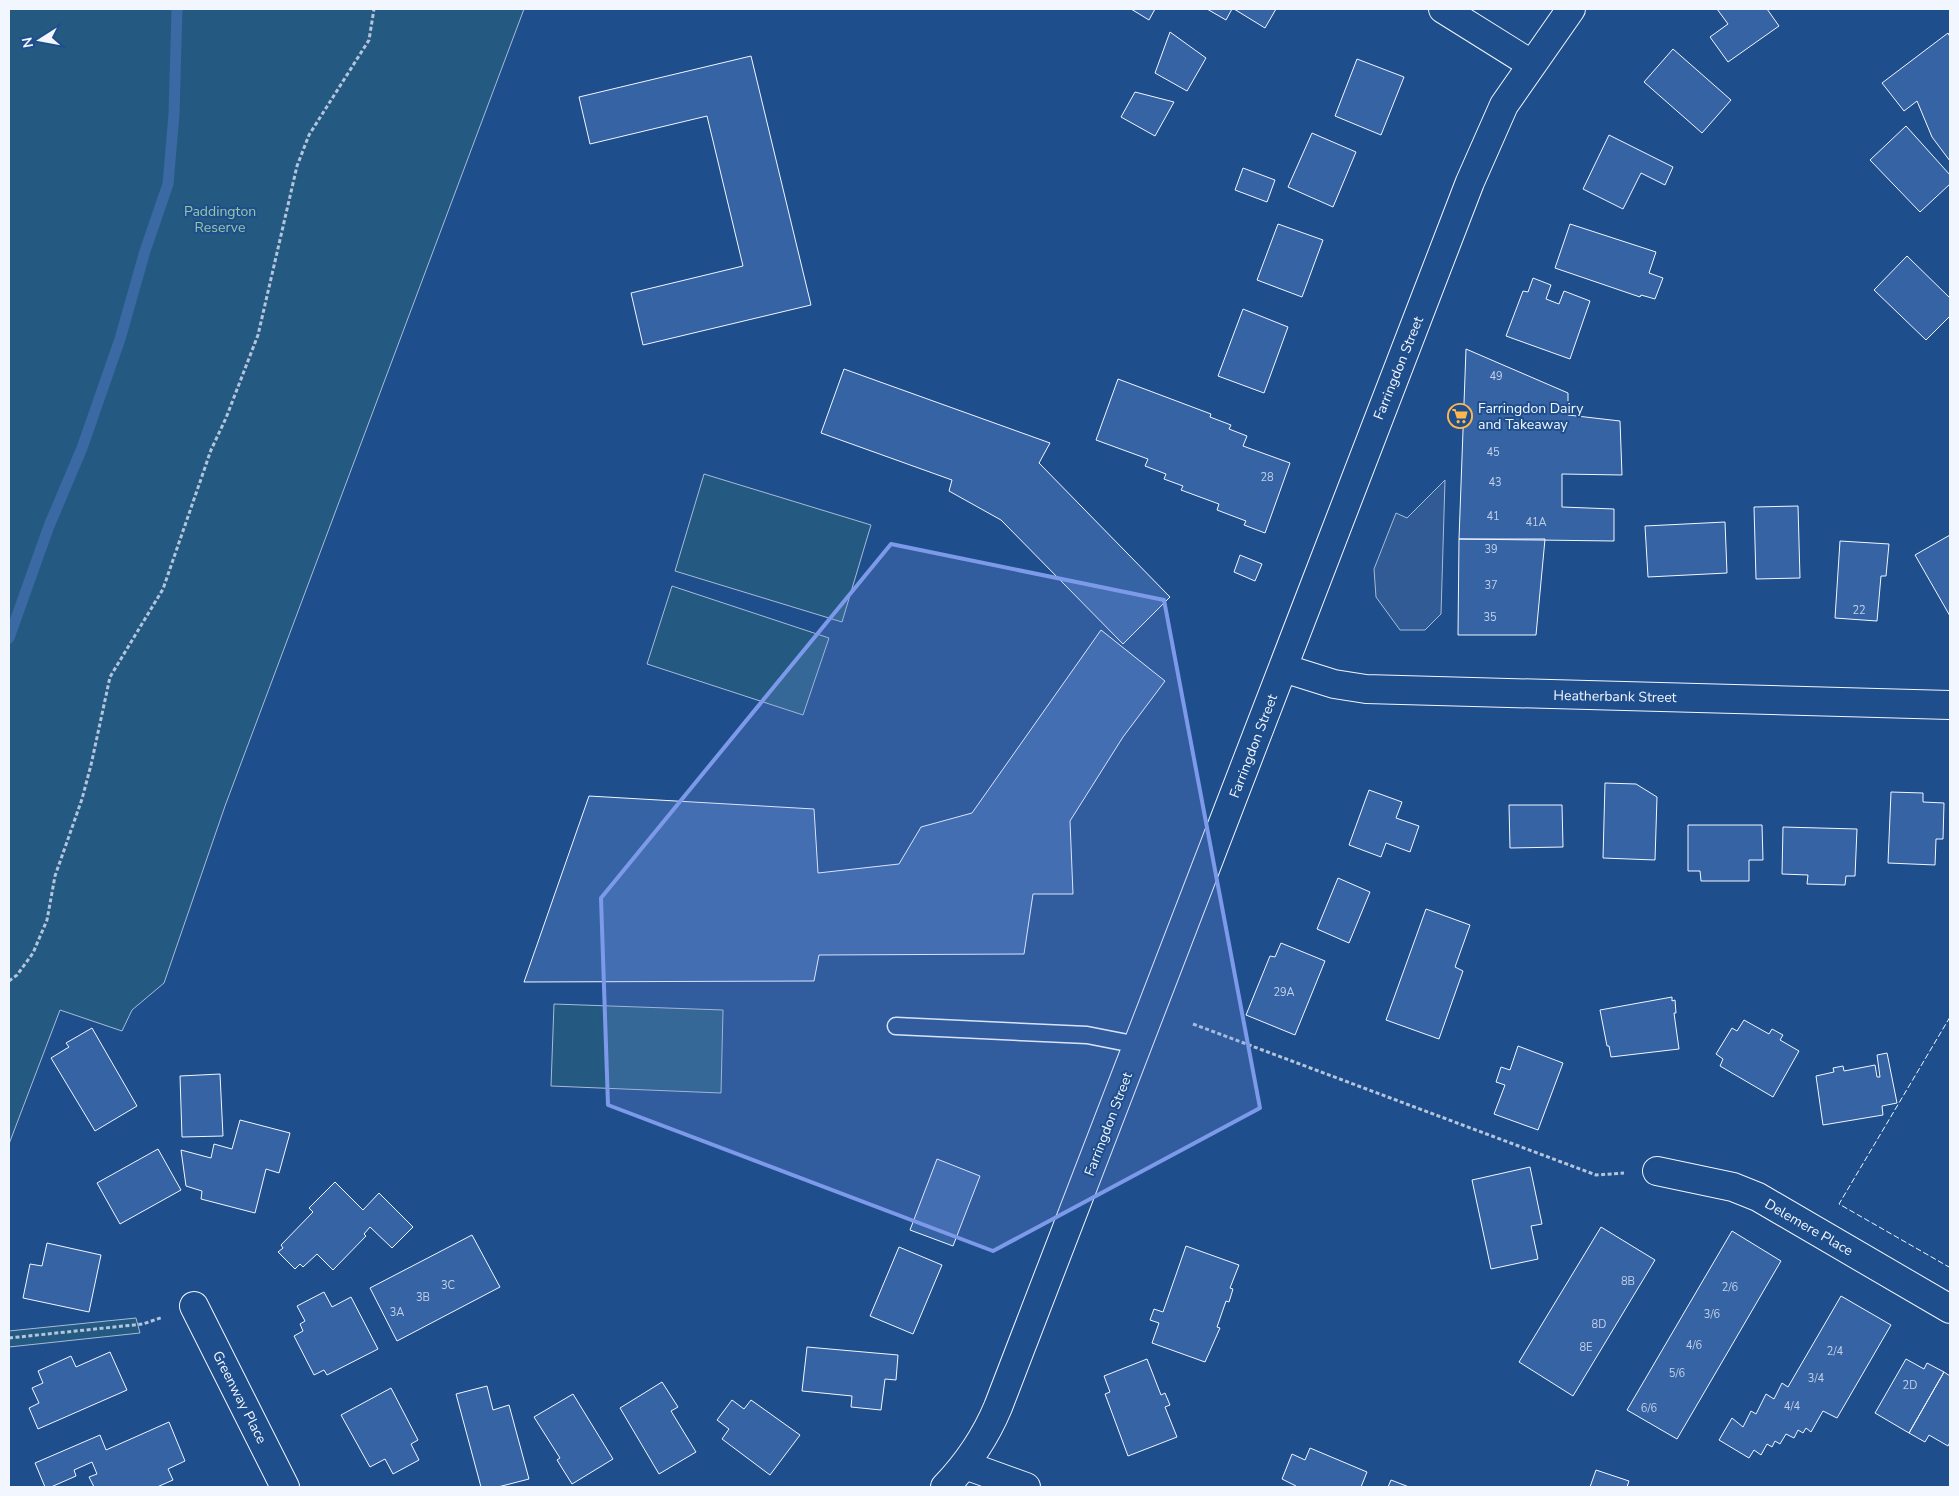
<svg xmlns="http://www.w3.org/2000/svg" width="1959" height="1496" font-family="'Nunito Sans',sans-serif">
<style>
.green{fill:#245a82;stroke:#a8bbd7}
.parking{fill:#305b95;stroke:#a8bbd7}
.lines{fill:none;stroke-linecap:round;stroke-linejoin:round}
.stream{stroke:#3b69a3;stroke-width:11}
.building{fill:#3563a3;stroke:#f2f6ff}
.lane-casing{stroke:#f2f6ff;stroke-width:19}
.street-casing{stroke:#f2f6ff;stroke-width:30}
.path{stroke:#b3c4dc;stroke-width:3;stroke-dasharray:4 2.5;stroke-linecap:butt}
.lane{stroke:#1f4e8c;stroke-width:16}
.street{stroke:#1f4e8c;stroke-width:28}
.fence{stroke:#f2f6ff;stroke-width:1;stroke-dasharray:6 2.5;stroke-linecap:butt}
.marked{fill:#7d9aea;fill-opacity:0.2;stroke:#7d9aea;stroke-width:4;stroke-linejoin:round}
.labels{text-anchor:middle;stroke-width:4;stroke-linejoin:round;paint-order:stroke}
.number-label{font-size:11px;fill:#c3d1e8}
.park-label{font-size:14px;fill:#97c8a6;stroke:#1f4e8c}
.street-label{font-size:14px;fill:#f2f6ff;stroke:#1f4e8c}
.poi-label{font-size:14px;fill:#f2f6ff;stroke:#1f4e8c;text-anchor:start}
</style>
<rect width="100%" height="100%" fill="#1f4e8c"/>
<path class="green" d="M9,9H524L225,806L164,983L132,1010L122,1031L60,1010L9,1144Z
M704,474L871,525L842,622L675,571Z
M672,586L829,638L803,715L647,664Z
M554,1004L723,1010L721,1093L551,1086Z
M136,1318L140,1333L9,1347V1331Z"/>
<path class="parking" d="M1445,480L1441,614L1425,630H1400L1376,597L1374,569L1396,513L1407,518Z"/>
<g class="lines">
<path class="stream" d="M9,638L49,526L82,448L120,339L145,251L168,184L174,114L177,9"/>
</g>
<path class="building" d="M1131,9H1155L1149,20Z
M1207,9H1232L1226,20Z
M1234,9H1276L1265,28Z
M1717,9H1767L1779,26L1728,62L1710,37L1728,24Z
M1170,32L1206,58L1187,91L1155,73Z
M1948,33L1950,37V161L1932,137L1917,101L1904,111L1882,83Z
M1673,49L1731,100L1702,133L1644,82Z
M751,56L811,305L643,345L631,293L743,266L707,116L590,144L579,97Z
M1357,59L1404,77L1381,135L1335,116Z
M1135,92L1174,102L1155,136L1121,117Z
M1906,126L1950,175V184L1920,212L1870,160Z
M1312,133L1356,152L1333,207L1288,187Z
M1609,135L1673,167L1665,185L1641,173L1623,209L1583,189Z
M1243,168L1275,180L1267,202L1235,190Z
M1278,224L1323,240L1302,297L1257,280Z
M1570,224L1656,252L1649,273L1663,278L1655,299L1641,295L1640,297L1555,268Z
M1907,256L1950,298V316L1926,340L1874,290Z
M1533,278L1551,285L1546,299L1559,304L1564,291L1590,301L1570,359L1506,336L1523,291L1528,292Z
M1243,309L1288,327L1264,393L1218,376Z
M1466,349L1568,393V415L1620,421L1622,475L1562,474V507L1614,509V541L1459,539Z
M844,369L1050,443L1039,463L1170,597L1123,644L1001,520L949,491L952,480L821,433Z
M1118,379L1211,414L1210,417L1231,425L1229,429L1247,436L1243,446L1290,463L1265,533L1244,525L1246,521L1217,510L1219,504L1181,490L1183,486L1164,479L1166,474L1145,466L1148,459L1096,440Z
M1798,506L1800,578L1756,579L1754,507Z
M1725,522L1727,573L1648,577L1645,526Z
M1950,535V616L1915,555Z
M1459,539H1545L1536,635H1458Z
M1840,541L1889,544L1886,576H1881L1877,621L1835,618Z
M1240,555L1262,564L1255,581L1234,572Z
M1101,630L1165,681L1123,737L1070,821L1073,894H1033L1024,954L819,955L814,981L524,982L589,796L814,809L818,873L899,864L921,827L972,813Z
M1605,783L1636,784L1657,797L1655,860L1603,858Z
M1369,790L1402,802L1396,818L1419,826L1410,852L1386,843L1381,857L1349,845Z
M1891,792L1923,793V802L1944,803L1943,839H1936L1935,865L1888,863Z
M1509,805H1562L1563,847L1510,848Z
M1688,825H1762L1763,860H1749V881H1701L1700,871H1688Z
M1783,827L1857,829L1855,876H1846L1845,885L1807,884L1808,875L1782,874Z
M1338,878L1370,892L1349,943L1317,929Z
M1426,909L1470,925L1455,967L1463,971L1439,1039L1386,1020Z
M1281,943L1325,961L1295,1035L1246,1015L1270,956L1275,957Z
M1672,997V1001L1675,1000L1676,1013H1674L1679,1049L1611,1057L1609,1046H1607L1600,1010Z
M1744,1020L1769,1034L1772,1029L1783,1035L1780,1040L1799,1051L1773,1097L1720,1066L1723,1059L1716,1054L1732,1028L1737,1031Z
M92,1028L137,1106L95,1131L51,1058L69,1047L66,1043Z
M1518,1046L1563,1063L1538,1130L1494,1114L1505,1085L1496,1082L1501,1067L1510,1070Z
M1887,1053L1897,1103L1882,1106L1883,1115L1823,1125L1816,1076L1834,1072L1833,1068L1843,1066L1844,1071L1875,1065L1877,1077H1880L1877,1055Z
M220,1074L223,1136L182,1137L180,1076Z
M240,1120L290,1133L279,1173L266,1169L255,1213L201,1199L202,1191L186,1186L181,1150L211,1158L214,1144L232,1149Z
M158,1149L181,1190L120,1224L97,1183Z
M937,1159L980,1176L953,1246L910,1230Z
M1530,1167L1542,1224L1531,1226L1538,1259L1491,1269L1472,1180Z
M335,1182L363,1210L379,1193L413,1227L392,1248L370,1227L364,1234L366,1236L333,1270L317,1254L303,1267L300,1264L295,1269L278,1252L283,1248L281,1245L313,1212L309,1208Z
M1601,1227L1655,1260L1573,1396L1519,1362Z
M1732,1231L1781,1261L1677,1439L1627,1410Z
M472,1235L500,1287L397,1341L370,1288Z
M47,1243L101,1255L89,1312L23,1298L30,1264L42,1266Z
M1186,1246L1239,1265L1230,1288L1233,1289L1229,1302L1226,1301L1217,1327L1220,1328L1205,1362L1152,1343L1159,1323L1150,1320L1154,1309L1163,1312Z
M899,1247L942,1265L913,1334L870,1316Z
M324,1292L332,1307L351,1297L378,1349L327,1375L324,1370L314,1375L294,1336L303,1331L300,1324L305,1321L297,1306Z
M1841,1296L1891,1325L1837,1418L1823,1411L1811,1432L1806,1428L1803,1433L1798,1430L1794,1438L1786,1434L1780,1444L1775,1441L1772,1447L1767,1444L1761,1455L1754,1450L1749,1458L1719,1440L1732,1418L1743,1427L1751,1411L1756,1414L1766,1394L1774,1399L1782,1383L1788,1387Z
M807,1347L898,1355L896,1380L885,1379L881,1410L851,1407L852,1396L802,1391Z
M110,1352L127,1390L38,1429L29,1408L39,1403L32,1388L43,1383L38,1371L71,1356L76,1367Z
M1147,1359L1161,1395L1165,1393L1170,1405L1165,1407L1177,1437L1128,1456L1105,1394L1110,1392L1104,1376Z
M1906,1359L1924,1369L1927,1363L1944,1372L1909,1433L1875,1413Z
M1944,1372L1950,1376V1442L1948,1446L1929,1435L1925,1442L1909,1433Z
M662,1382L678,1407L671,1411L696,1452L659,1474L620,1408Z
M487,1386L493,1410L509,1405L529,1479L498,1487H481L456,1394Z
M391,1388L418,1440L411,1444L419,1460L393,1474L385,1459L370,1467L341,1415Z
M573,1394L613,1459L572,1484L557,1460L560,1458L534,1417Z
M732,1400L744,1409L751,1400L800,1435L770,1475L722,1439L729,1429L717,1420Z
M169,1422L185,1461L168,1469L173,1480L157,1487H94L89,1477L97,1474L92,1462L74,1470L76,1476L51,1487H45L35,1463L100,1435L106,1450Z
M1310,1448L1367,1472L1361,1487H1295L1296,1486L1282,1479L1292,1454L1305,1460Z
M1596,1470L1629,1481L1627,1487H1590Z
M1391,1480L1409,1487H1388Z"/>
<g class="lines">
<defs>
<path id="lane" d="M896,1026L1087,1035L1138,1045"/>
<path id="street" d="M1443,9L1531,64
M1283,668L1334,684L1366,689L1950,705
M1657,1171L1733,1187L1758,1197L1950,1309
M194,1306L285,1487
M965,1465L1026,1487
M945,1487C968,1463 985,1438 998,1407L1470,182L1504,105L1571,9"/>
</defs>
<use href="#lane" class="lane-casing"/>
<use href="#street" class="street-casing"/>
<path class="path" d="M9,981L17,975L33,953L47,920L55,876L82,799L91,765L110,677L163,589L211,450L226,418L258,335L297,166L309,135L369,40L374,9
M1193,1024L1596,1175L1624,1173
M9,1338L143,1324L163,1317"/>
<use href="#lane" class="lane"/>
<use href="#street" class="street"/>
<path class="fence" d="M1950,1017L1839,1204L1949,1267L1950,1264"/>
</g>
<path class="marked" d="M891,544L1164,600L1260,1108L993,1251L608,1105L601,898Z"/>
<defs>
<symbol id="supermarket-ring" viewBox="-11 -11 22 22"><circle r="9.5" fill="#1f4e8c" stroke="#ffb74d" stroke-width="1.5"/><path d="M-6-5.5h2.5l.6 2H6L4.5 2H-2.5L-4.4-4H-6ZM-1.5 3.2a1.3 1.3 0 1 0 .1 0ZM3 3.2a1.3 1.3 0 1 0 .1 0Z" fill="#ffb74d"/></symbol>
</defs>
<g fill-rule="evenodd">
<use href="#supermarket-ring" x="1446" y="402" width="28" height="28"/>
</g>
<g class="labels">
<g class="number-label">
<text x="1496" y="380">49</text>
<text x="1493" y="456">45</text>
<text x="1267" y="481">28</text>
<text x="1495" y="486">43</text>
<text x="1493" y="520">41</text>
<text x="1536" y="526">41A</text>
<text x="1491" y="553">39</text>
<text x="1491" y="589">37</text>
<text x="1859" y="614">22</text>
<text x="1490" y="621">35</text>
<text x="1284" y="996">29A</text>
<text x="1628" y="1285">8B</text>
<text x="448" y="1289">3C</text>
<text x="1730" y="1291">2/6</text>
<text x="423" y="1301">3B</text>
<text x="397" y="1316">3A</text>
<text x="1712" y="1318">3/6</text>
<text x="1599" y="1328">8D</text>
<text x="1694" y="1349">4/6</text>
<text x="1586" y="1351">8E</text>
<text x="1835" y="1355">2/4</text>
<text x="1677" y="1377">5/6</text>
<text x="1816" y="1382">3/4</text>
<text x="1910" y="1389">2D</text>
<text x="1792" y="1410">4/4</text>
<text x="1649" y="1412">6/6</text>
</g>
<g class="park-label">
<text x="220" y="216">Paddington<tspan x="220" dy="16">Reserve</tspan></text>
</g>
<g class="street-label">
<text transform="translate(1398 368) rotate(-68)" y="5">Farringdon Street</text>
<text transform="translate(1615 696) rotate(1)" y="5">Heatherbank Street</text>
<text transform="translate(1253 746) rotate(-69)" y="5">Farringdon Street</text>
<text transform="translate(1108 1124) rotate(-69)" y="5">Farringdon Street</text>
<text transform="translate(1809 1227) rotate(30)" y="5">Delemere Place</text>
<text transform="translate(240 1397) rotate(63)" y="5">Greenway Place</text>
</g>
<g class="poi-label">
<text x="1478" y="413">Farringdon Dairy<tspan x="1478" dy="16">and Takeaway</tspan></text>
</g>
</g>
<rect width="1959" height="1496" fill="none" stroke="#f2f6ff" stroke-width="20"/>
<g transform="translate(40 40) rotate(259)" stroke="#1f4e8c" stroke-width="4" paint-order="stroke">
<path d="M0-4L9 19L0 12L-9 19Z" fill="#f2f6ff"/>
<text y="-8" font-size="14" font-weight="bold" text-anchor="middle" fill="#f2f6ff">N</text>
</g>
</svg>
